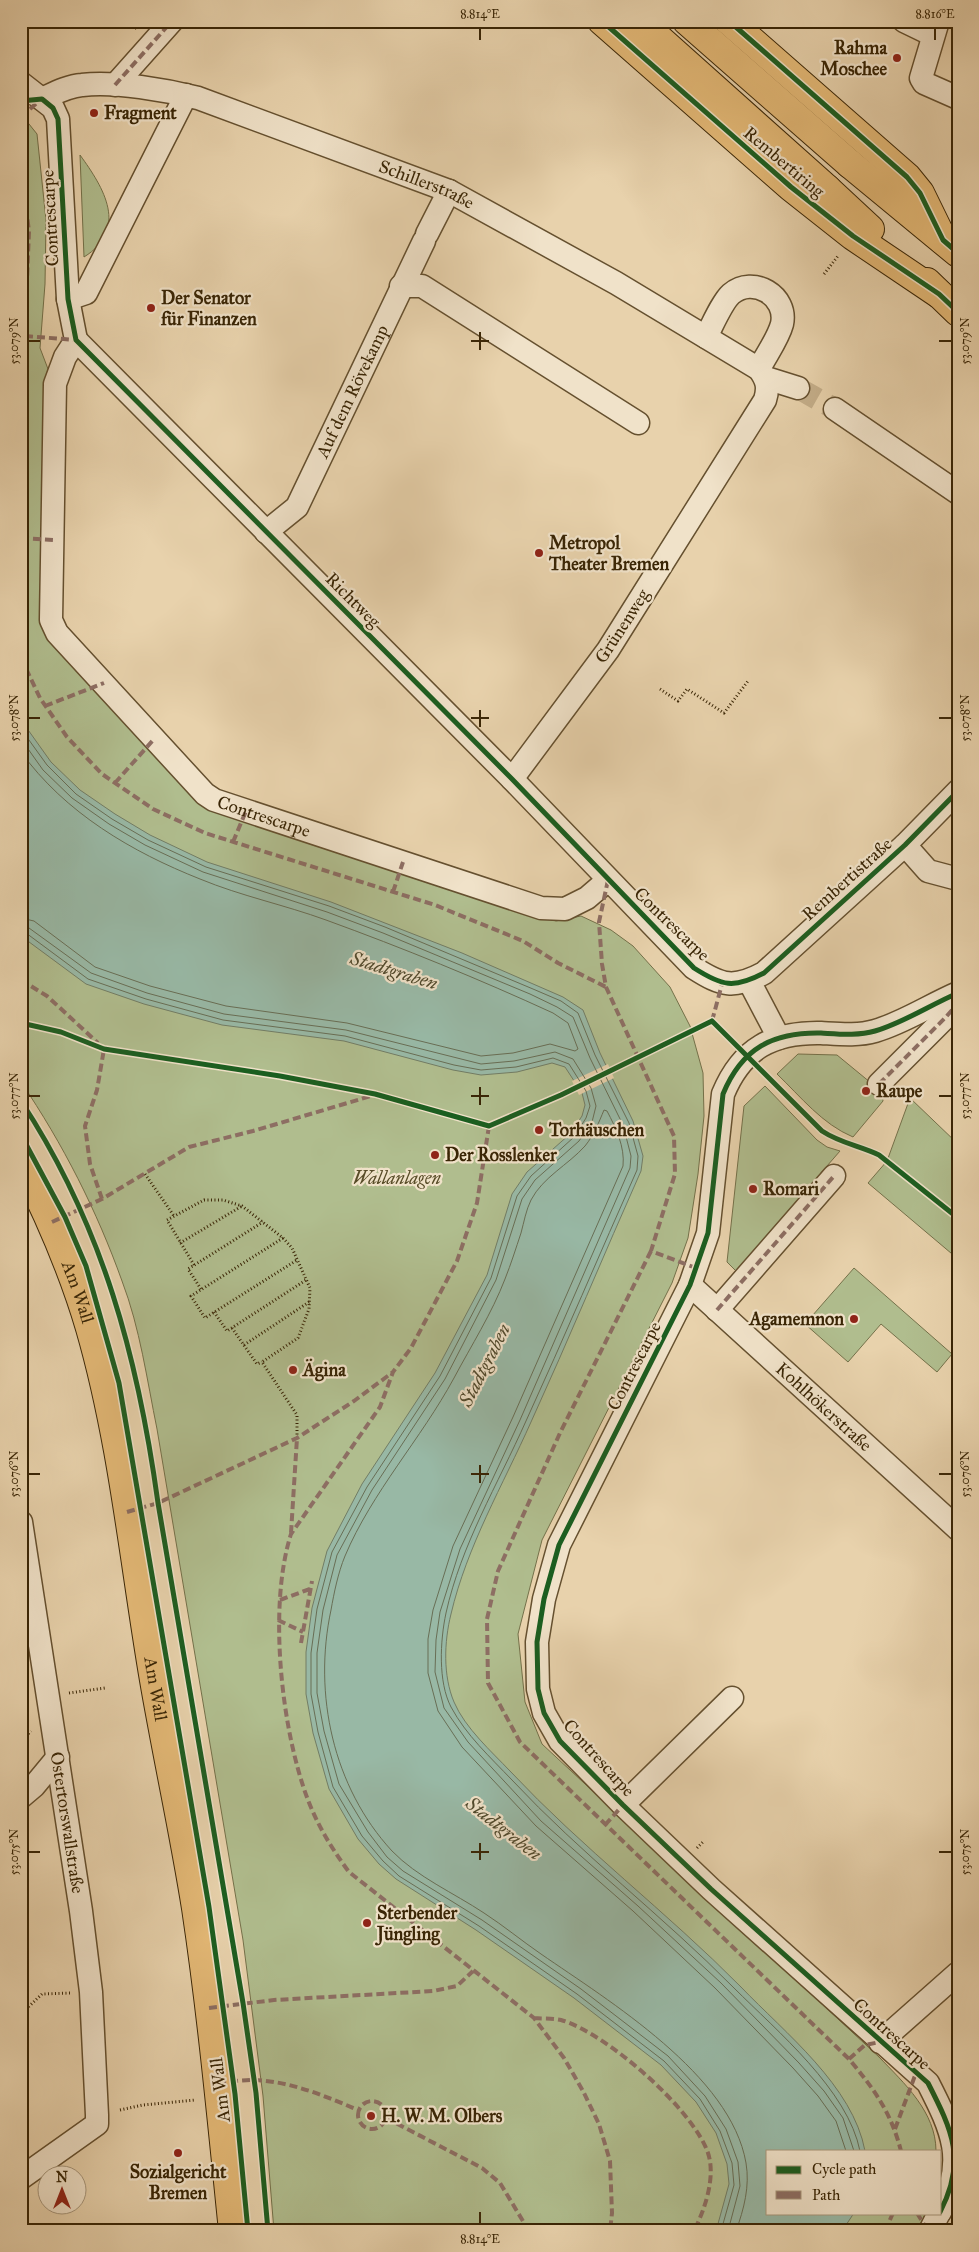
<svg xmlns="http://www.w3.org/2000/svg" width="979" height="2252" font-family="'IM FELL Great Primer',serif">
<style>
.green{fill:#b0bd8e;stroke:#74714a}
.water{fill:#98b8a5;stroke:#727d65}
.pier{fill:#e8d2ac}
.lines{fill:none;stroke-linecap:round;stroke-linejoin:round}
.shore{stroke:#686e55;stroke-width:1}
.minor-tunnel{stroke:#c5af8b;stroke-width:22;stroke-dasharray:22 11;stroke-linecap:butt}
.minor-casing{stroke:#65502f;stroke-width:25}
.major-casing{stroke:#392505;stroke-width:30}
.highway-casing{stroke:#392505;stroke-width:30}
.path{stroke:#392505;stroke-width:3;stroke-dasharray:1 2.5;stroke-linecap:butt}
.minor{stroke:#f0e2c9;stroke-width:22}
.major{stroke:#e4b976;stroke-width:28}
.highway{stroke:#e4b976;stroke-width:28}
.quiet{stroke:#8d6e63;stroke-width:4;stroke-dasharray:8 4;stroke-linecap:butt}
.cycleway-casing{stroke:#f0e2c9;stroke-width:8}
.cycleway{stroke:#1b5e20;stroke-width:5}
.ticks{fill:none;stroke:#392505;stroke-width:2}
.poi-dot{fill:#8f2418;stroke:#f0e2c9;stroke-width:2}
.labels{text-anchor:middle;stroke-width:4.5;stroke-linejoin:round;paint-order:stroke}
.poi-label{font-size:18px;font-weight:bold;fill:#392505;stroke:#f0e2c9;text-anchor:start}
.street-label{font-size:18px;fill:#392505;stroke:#f0e2c9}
.park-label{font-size:18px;font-style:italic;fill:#574b27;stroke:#f0e2c9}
.water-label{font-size:19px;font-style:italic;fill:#514a2d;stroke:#f0e2c9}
.neatline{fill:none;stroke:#392505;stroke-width:2}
.ticks-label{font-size:12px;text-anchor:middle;fill:#392505}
</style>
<rect width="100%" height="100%" fill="#e8d2ac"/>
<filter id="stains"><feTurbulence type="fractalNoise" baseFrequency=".004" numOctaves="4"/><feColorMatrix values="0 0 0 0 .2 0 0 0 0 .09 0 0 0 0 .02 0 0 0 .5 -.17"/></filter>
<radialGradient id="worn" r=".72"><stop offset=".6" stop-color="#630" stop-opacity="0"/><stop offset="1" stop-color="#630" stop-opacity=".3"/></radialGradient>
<path class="green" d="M21,114L37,134L46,220L45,284L40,348L48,369L44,387L42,616L178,777L534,915L556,921L581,916L611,930L633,946L670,987L690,1026L703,1073L704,1116L698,1174L688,1238L672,1283L542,1540L518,1634L525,1702L542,1744L879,2057C904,2083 936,2112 936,2151H768V2213H926L917,2231H274L263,2096L243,1940L157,1429C147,1380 140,1328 122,1281C97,1211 63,1144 21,1082Z
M80,155C104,188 129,229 84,257Z
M798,1054L837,1055L882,1092L883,1101L853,1137C822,1124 801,1097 777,1074Z
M765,1086L817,1140L827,1147L840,1151L736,1271L727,1262L744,1106Z
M910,1098L958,1144V1259L868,1183L887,1161Z
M854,1268L952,1354L937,1372L881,1324L848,1362L805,1324Z"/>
<path class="water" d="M21,720L51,762L80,790L115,814L150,835L207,862L331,902L462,953L563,997L583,1010L600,1053L633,1121L643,1156L641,1171C604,1254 569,1339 531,1422C503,1485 467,1546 451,1614C444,1642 443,1676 454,1702C465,1728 492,1752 510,1771C582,1848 667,1912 741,1987C785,2033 853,2086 865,2151H768V2213H854L842,2231H716L729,2184L727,2164L716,2133L696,2102L661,2065L574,1998L476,1930L396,1879L379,1864L358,1839L329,1789L313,1733L306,1694V1652L312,1608L327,1551L362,1484L435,1373L487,1275L512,1194L527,1172L570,1134L582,1116L585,1105L582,1093L565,1067L552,1063L517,1072L481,1075L453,1070L344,1041L222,1025L144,1004L86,984L21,936Z"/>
<path class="pier" d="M608,1064L614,1078L579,1095L572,1081Z"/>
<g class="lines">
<path class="shore" d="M21,729L47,765L76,794L112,819L148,840L206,867L329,906L385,927L533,989L561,1001L578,1013L595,1055L629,1123L638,1156L637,1170C600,1253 564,1338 526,1421C498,1484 461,1545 446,1613C440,1641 438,1682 451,1707C466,1735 490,1757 512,1780C581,1854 663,1916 734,1988C777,2031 848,2090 860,2151
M21,739L43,770L72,798L109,824L145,845L203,872L327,912L383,933L530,994L557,1007L573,1017L590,1058L623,1125L631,1156L630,1168L520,1420L460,1549L440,1612L436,1640L435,1672L444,1708L468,1742L541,1821L638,1906L721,1983L799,2063L824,2091L843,2118L854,2151
M21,752C65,813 132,852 200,879C241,896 285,905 326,920C403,948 479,979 553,1013L568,1023L578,1049L575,1051L550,1044L513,1053L481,1056L347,1023L226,1006L150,986L95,967L34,921L21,918
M21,926L29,928L91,973L147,993L224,1014L346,1030L481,1064L514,1061L555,1052L573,1059L591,1088L596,1106L592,1122L579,1141L535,1180L522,1199L496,1280L445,1379L372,1490L337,1555L323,1610L317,1653V1693L324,1731L339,1784L368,1832L387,1857L403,1871L482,1920L581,1989L668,2056L705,2096L726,2129L738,2162L740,2186L728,2231
M21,932L26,933L88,979L146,999L223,1020L345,1036L454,1065L481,1070L516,1067L553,1058L569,1064L586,1091L590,1106L586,1118L574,1137L531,1176L517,1196L491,1278L440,1376L367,1487L332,1552L317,1609L311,1653V1694L318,1732L333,1787L362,1836L383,1861L399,1876L479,1926L577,1994L664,2061L700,2099L720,2131L732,2163L734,2185L721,2231
M736,2231C744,2209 750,2186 746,2163C731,2075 609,2001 541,1954C522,1941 504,1926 484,1913C454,1893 417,1877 392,1851C333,1787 313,1694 331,1610C334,1593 338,1573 345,1556C372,1492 421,1439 454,1378C471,1346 492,1313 505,1279C511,1264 516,1248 521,1233C524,1222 526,1210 531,1200C543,1177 568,1165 585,1146C594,1135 599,1122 604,1110L607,1111C616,1128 625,1147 623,1166L513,1417L453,1546L433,1610L428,1639V1673L438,1711L462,1747L536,1826L633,1911L715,1988L793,2068L818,2096L836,2121L846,2151"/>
<path class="minor-tunnel" d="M798,388L835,409"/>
<defs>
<g id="minor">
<path d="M904,21L933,35"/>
<path d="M938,21L921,78L924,83L958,98"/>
<path id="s1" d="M21,83L53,108L58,119L68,299L76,340L65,357L55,384L51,620L57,633L205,794L214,800L541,908L565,909L587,898L608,880"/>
<path d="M115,85L172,21"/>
<path id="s2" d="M42,99C55,93 68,86 82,85C115,81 166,90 198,98L449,191L616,283L759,369C767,380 769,387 765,400L608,650L512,779"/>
<path d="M427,234L449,191"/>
<path d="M401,286H422L638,423"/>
<path d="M68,299L86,293L186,95"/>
<path d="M706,337C712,326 722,302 731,294C753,275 788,296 782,324C778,339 766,355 759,369"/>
<path d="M76,340L512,779L694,968C722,986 734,989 764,973L905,845L958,791"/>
<path d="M766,378L798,388"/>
<path d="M835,409L958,493"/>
<path id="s3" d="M266,532L297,507L424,241"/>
<path d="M905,845L928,871L958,879"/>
<path d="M749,981L779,1038"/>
<path d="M879,1084L946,1017L958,1003"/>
<path id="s4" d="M690,1285L958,1529"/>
<path d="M717,1310L834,1176"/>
<path id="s5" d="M21,1522L81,1911L91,1992L97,2115V2124L21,2178"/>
<path d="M21,1797L34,1786L58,1757"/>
<path d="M623,1805L732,1698"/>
<path d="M880,2042L958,1973"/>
<path d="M940,2212C967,2161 952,2130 928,2083L711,1889L623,1805L560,1741L544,1713L538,1689L537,1642L544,1599L559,1545L690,1285L708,1233L723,1094C742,1048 773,1032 821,1033C839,1034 858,1036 875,1031C903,1023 930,1005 958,993"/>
<path d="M930,2231L939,2213"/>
</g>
<g id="major">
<path d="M602,21L791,187L853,236L939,294"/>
<path d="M729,21L907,177L920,193L943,240"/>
<path d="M850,164L958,253"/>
<path d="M827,189L870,229"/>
<path d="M927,282L958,312"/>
<path id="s6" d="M21,1160C49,1215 73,1270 90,1328C123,1442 134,1563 154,1680C167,1756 184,1832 196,1908C212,2015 222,2123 233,2231"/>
</g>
<path id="highway" d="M639,21L827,189
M687,21L850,164"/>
</defs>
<use href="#minor" class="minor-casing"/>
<use href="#major" class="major-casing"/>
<use href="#highway" class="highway-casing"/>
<path class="path" d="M128,21L137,29
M824,274L838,256
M660,689L678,701L687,689L724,713L748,681
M145,1174L174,1216
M283,1238L191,1296L205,1318L297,1260
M180,1243L242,1206
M194,1265L167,1220L204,1200H223L242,1206L283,1238L292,1248L310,1288L309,1309L298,1338L262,1362L297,1415V1438
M201,1289L188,1269L263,1222
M214,1312L227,1331L306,1280
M232,1328L257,1364L262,1362
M244,1345L309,1302
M69,1693L105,1688
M21,1741L31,1731
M697,1848L704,1841
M21,2014L42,1994L70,1993
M120,2110L143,2105L195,2100"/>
<use href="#minor" class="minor"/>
<use href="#major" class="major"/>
<use href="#highway" class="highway"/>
<path class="quiet" d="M115,85L172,21
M21,117L40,100
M21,172L29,231L21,425
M25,336L76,340
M21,538L53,540
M21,658L40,698L67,737L102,774L153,809L205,833L435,905L523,941L558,963L606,987
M45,706L104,683
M115,783L154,739
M233,842L246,811
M608,880L599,922L602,964L606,987L674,1136L675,1174L651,1251L696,1268
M393,892L403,862
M21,980L47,996L98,1043
M712,1021L722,984
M879,1084L946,1017L958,1003
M489,1126L477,1203L457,1261L411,1348L393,1372L380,1407L291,1534C268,1606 281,1729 308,1800C318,1826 332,1849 349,1872L534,2018L564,2058L583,2091L599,2124L610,2161L612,2213L610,2231
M102,1199L90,1164L85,1126L97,1090L104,1049
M52,1222L102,1199L189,1147L253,1131L371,1096
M651,1251L560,1433L498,1571L487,1619L488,1683L520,1742L849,2059C874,2089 891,2112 901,2151
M717,1310L834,1176
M127,1512L158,1503L297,1438L354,1401L393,1372
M291,1533L297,1438
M280,1600L310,1589
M278,1620L303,1632
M301,1643L312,1581
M605,1825L623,1805
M209,2008L274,2000L433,1991L457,1986L473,1971
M534,2018C542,2019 553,2018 561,2020C606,2033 693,2109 708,2153C716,2177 705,2209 694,2231
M849,2059L865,2045L880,2042
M218,2082C230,2082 242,2080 253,2080C290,2081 325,2096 358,2110
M358 2115a14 14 0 1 1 28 0a14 14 0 1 1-28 0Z
M386,2118L482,2168L500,2183L529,2231
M895,2129L916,2073
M917,2213L928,2231
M885,2231L893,2213"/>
<defs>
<path id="cycleway" d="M602,21L791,187L853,236L939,294L958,312
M729,21L907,177L920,193L943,240L958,253
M21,101L42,99L53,108L58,119L68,299L76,340L512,779L694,968C722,986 734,989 764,973L905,845L958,791
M712,1021L822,1131C840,1143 860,1146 879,1155L958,1218
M21,1023L61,1032L104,1049L280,1076L375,1094L489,1126L561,1095L712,1021
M21,1101C103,1226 138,1358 158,1503L243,2003L256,2093L268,2231
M21,1135L65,1217L86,1266L119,1383L209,1907L235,2094L248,2231
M940,2212C967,2161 952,2130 928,2083L711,1889L623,1805L560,1741L544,1713L538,1689L537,1642L544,1599L559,1545L690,1285L708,1233L723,1094C742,1048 773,1032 821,1033C839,1034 858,1036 875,1031C903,1023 930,1005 958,993"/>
</defs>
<use href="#cycleway" class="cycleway-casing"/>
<use href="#cycleway" class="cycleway"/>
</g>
<path class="ticks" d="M480,28V40M935,28V40M480,332V350M28,341H40M471,341H489M939,341H952M480,710V727M28,718H40M471,718H489M939,718H952M480,1087V1105M28,1096H40M471,1096H489M939,1096H952M480,1465V1483M28,1474H40M471,1474H489M939,1474H952M480,1843V1860M28,1852H40M471,1852H489M939,1852H952M480,2212V2224"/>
<g class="poi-dot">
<circle cx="897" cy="58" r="5"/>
<circle cx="94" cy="113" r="5"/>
<circle cx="151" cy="308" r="5"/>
<circle cx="539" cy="553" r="5"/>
<circle cx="866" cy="1091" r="5"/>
<circle cx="539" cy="1130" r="5"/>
<circle cx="435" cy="1155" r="5"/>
<circle cx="753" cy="1189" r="5"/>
<circle cx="854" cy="1319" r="5"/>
<circle cx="293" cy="1370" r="5"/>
<circle cx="367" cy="1923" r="5"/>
<circle cx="371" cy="2116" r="5"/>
<circle cx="178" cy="2153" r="5"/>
</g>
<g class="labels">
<g class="poi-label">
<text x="887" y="54" text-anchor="end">Rahma<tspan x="887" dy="21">Moschee</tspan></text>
<text x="104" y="119">Fragment</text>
<text x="161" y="304">Der Senator<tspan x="161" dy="21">für Finanzen</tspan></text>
<text x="549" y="549">Metropol<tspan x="549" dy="21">Theater Bremen</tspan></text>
<text x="876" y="1097">Raupe</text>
<text x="549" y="1136">Torhäuschen</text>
<text x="445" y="1161">Der Rosslenker</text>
<text x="763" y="1195">Romari</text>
<text x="844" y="1325" text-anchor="end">Agamemnon</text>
<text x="303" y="1376">Ägina</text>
<text x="377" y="1919">Sterbender<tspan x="377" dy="21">Jüngling</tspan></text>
<text x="381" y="2122">H. W. M. Olbers</text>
<text x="178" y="2178" text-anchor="middle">Sozialgericht<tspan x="178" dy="21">Bremen</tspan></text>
</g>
<g class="street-label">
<text transform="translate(784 162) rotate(40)" y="6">Rembertiring</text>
<text dy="6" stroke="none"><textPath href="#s2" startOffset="404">Schillerstraße</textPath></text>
<text transform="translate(50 218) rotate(-93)" y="6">Contrescarpe</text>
<text dy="6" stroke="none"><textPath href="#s3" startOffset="168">Auf dem Rövekamp</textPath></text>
<text transform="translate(353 600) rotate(45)" y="6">Richtweg</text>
<text transform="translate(622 626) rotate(-57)" y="6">Grünenweg</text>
<text dy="6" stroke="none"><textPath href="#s1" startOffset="856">Contrescarpe</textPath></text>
<text transform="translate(847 879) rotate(-42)" y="6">Rembertistraße</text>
<text transform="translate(672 924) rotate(44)" y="6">Contrescarpe</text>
<text dy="6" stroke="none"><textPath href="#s6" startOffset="144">Am Wall</textPath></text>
<text transform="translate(634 1366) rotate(-63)" y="6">Contrescarpe</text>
<text dy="6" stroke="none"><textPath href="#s4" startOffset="181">Kohlhökerstraße</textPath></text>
<text dy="6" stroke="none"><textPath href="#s6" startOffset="549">Am Wall</textPath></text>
<text transform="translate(599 1758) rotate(48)" y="6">Contrescarpe</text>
<text dy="6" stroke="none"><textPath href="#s5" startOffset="304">Ostertorswallstraße</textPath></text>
<text transform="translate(892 2034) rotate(42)" y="6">Contrescarpe</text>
<text transform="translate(220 2090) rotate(-97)" y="6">Am Wall</text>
</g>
<g class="park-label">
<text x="397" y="1184">Wallanlagen</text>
</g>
<g class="water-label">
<text transform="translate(394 970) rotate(17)" y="7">Stadtgraben</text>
<text transform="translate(484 1365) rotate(-63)" y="7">Stadtgraben</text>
<text transform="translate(504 1828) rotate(38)" y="7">Stadtgraben</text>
</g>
</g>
<rect width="979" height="2252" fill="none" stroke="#e8d2ac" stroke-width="55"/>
<rect x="766" y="2150" width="175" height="65" fill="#f0e2c9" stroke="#a7967b"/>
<rect x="776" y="2166" width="25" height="8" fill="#1b5e20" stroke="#a7967b"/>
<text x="812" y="2174" font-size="15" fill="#392505">Cycle path</text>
<rect x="776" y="2191" width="25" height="8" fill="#8d6e63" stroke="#a7967b"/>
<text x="812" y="2200" font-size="15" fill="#392505">Path</text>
<g transform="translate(62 2190)"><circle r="24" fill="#f0e2c9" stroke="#a7967b"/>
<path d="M0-4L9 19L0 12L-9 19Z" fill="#8f2418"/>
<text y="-8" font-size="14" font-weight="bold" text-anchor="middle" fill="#392505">N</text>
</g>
<rect x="28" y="28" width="924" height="2196" class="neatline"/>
<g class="ticks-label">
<text x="480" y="18">8.814°E</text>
<text x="935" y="18">8.816°E</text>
<text transform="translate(14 341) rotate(-90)" y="4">53.079°N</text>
<text transform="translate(965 341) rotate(-90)" y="4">53.079°N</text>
<text transform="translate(14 718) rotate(-90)" y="4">53.078°N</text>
<text transform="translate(965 718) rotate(-90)" y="4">53.078°N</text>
<text transform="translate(14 1096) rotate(-90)" y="4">53.077°N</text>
<text transform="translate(965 1096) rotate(-90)" y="4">53.077°N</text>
<text transform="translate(14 1474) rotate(-90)" y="4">53.076°N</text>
<text transform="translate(965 1474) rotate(-90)" y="4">53.076°N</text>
<text transform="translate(14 1852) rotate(-90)" y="4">53.075°N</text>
<text transform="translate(965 1852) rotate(-90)" y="4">53.075°N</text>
<text x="480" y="2243">8.814°E</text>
</g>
<rect width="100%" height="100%" filter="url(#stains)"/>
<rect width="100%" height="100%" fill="url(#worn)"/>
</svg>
